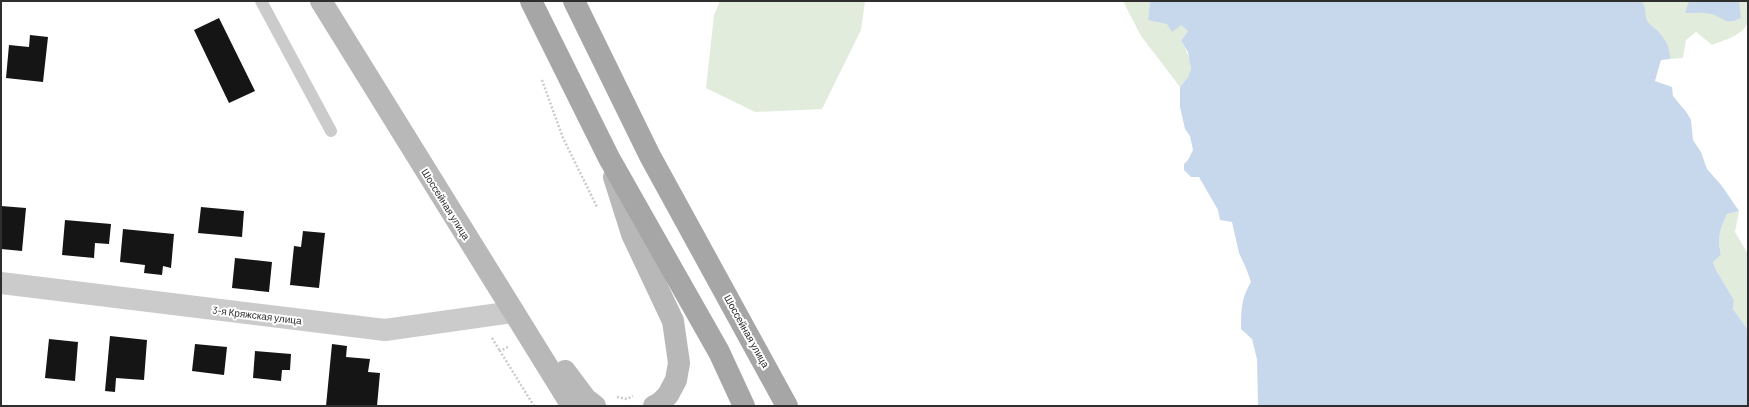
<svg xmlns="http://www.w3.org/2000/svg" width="1749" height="407" font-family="Barlow,sans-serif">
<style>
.green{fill:#e2ecdc}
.water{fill:#c8d8ec}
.building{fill:#151515}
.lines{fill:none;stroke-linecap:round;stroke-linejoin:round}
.path{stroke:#cbcbcb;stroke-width:2.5;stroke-dasharray:2 2;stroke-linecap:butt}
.service{stroke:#cbcbcb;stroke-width:12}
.minor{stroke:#cbcbcb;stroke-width:22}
.secondary{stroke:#b8b8b8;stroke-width:22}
.primary{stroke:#a6a6a6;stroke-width:22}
.labels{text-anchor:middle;stroke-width:4;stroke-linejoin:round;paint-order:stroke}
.street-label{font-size:10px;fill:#2e2e2e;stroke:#fff}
</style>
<rect width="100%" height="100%" fill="#fff"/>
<path class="green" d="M720,1H865L861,30L822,109L755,112L706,88L714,15Z
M1123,1H1150L1148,20L1181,25L1188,31L1181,41C1187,51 1195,66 1188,77C1186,80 1182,84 1180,87L1141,36Z
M1642,1H1748C1748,7 1749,14 1748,21C1745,35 1724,40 1712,45L1696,32L1686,40L1683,58L1670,59C1671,51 1666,40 1660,33C1657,29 1651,26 1648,22C1644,15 1646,8 1642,1Z
M1739,211L1735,232L1748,254V330L1733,309L1734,300L1716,270L1713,262L1721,255C1717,237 1720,230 1727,214Z"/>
<path class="water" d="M1150,1H1642C1647,8 1644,15 1648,22C1651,26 1657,29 1660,33C1666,40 1671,50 1670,59L1661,60L1655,81L1672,87L1673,96L1687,113L1691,120L1693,140L1701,152L1707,169L1722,186L1739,211L1727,214C1720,230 1717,237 1721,255L1713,262L1716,270L1734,300L1733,309L1748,330V406H1258L1257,359L1252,339L1241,329C1241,311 1241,298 1251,282L1246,268L1239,253L1232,222L1220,220L1218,210L1199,177H1191L1184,170V164L1188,160L1193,150L1190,136L1185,129L1180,107V87L1188,77L1191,69L1188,52L1181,41L1188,31L1181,25L1172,32L1167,24L1148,20Z
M1689,1H1739L1741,18C1725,26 1725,18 1711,14C1703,12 1693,13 1685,13Z"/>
<path class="building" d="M219,18L255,91L229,103L194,30Z
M30,35L48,37L43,82L6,78L9,45L29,47Z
M1,206L26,208L22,251L1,249Z
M201,207L244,211L242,237L198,233Z
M65,220L111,224L109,244L95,243L94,258L62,255Z
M123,229L174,234L171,268L163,266L162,275L144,273L145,265L120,262Z
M303,231L325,233L319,288L290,285L294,246L301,247Z
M235,258L272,262L269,292L232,288Z
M110,336L147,340L144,380L116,378L115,392L105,391Z
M49,339L78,342L75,381L45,378Z
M195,344L227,347L224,375L192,371Z
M332,344L347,346L346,357L370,359L368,372L380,373L377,406H326Z
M255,351L291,354L290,370H282L281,381L253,378Z"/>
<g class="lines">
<path class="path" d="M542,80L563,138L597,207
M492,338L500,351
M508,347L500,351L534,406
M617,397L627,399L633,396"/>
<path class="service" d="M261,1L331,131"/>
<path class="minor" d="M1,283L385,330L513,312"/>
<path class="secondary" d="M321,1L572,406
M614,177L632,234L673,321L679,363L676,380L668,395L660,403L654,406
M565,371L586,399L595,406"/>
<path class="primary" d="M531,1L609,158L719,352L744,406
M574,1L650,156L787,406"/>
</g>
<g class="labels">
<g class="street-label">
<text transform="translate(446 204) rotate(58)" y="4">Шоссейная улица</text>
<text transform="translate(257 315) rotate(7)" y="4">3-я Кряжская улица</text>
<text transform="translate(747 331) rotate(61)" y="4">Шоссейная улица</text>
</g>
</g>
<rect width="1749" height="407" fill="none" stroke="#2e2e2e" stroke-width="4"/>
</svg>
